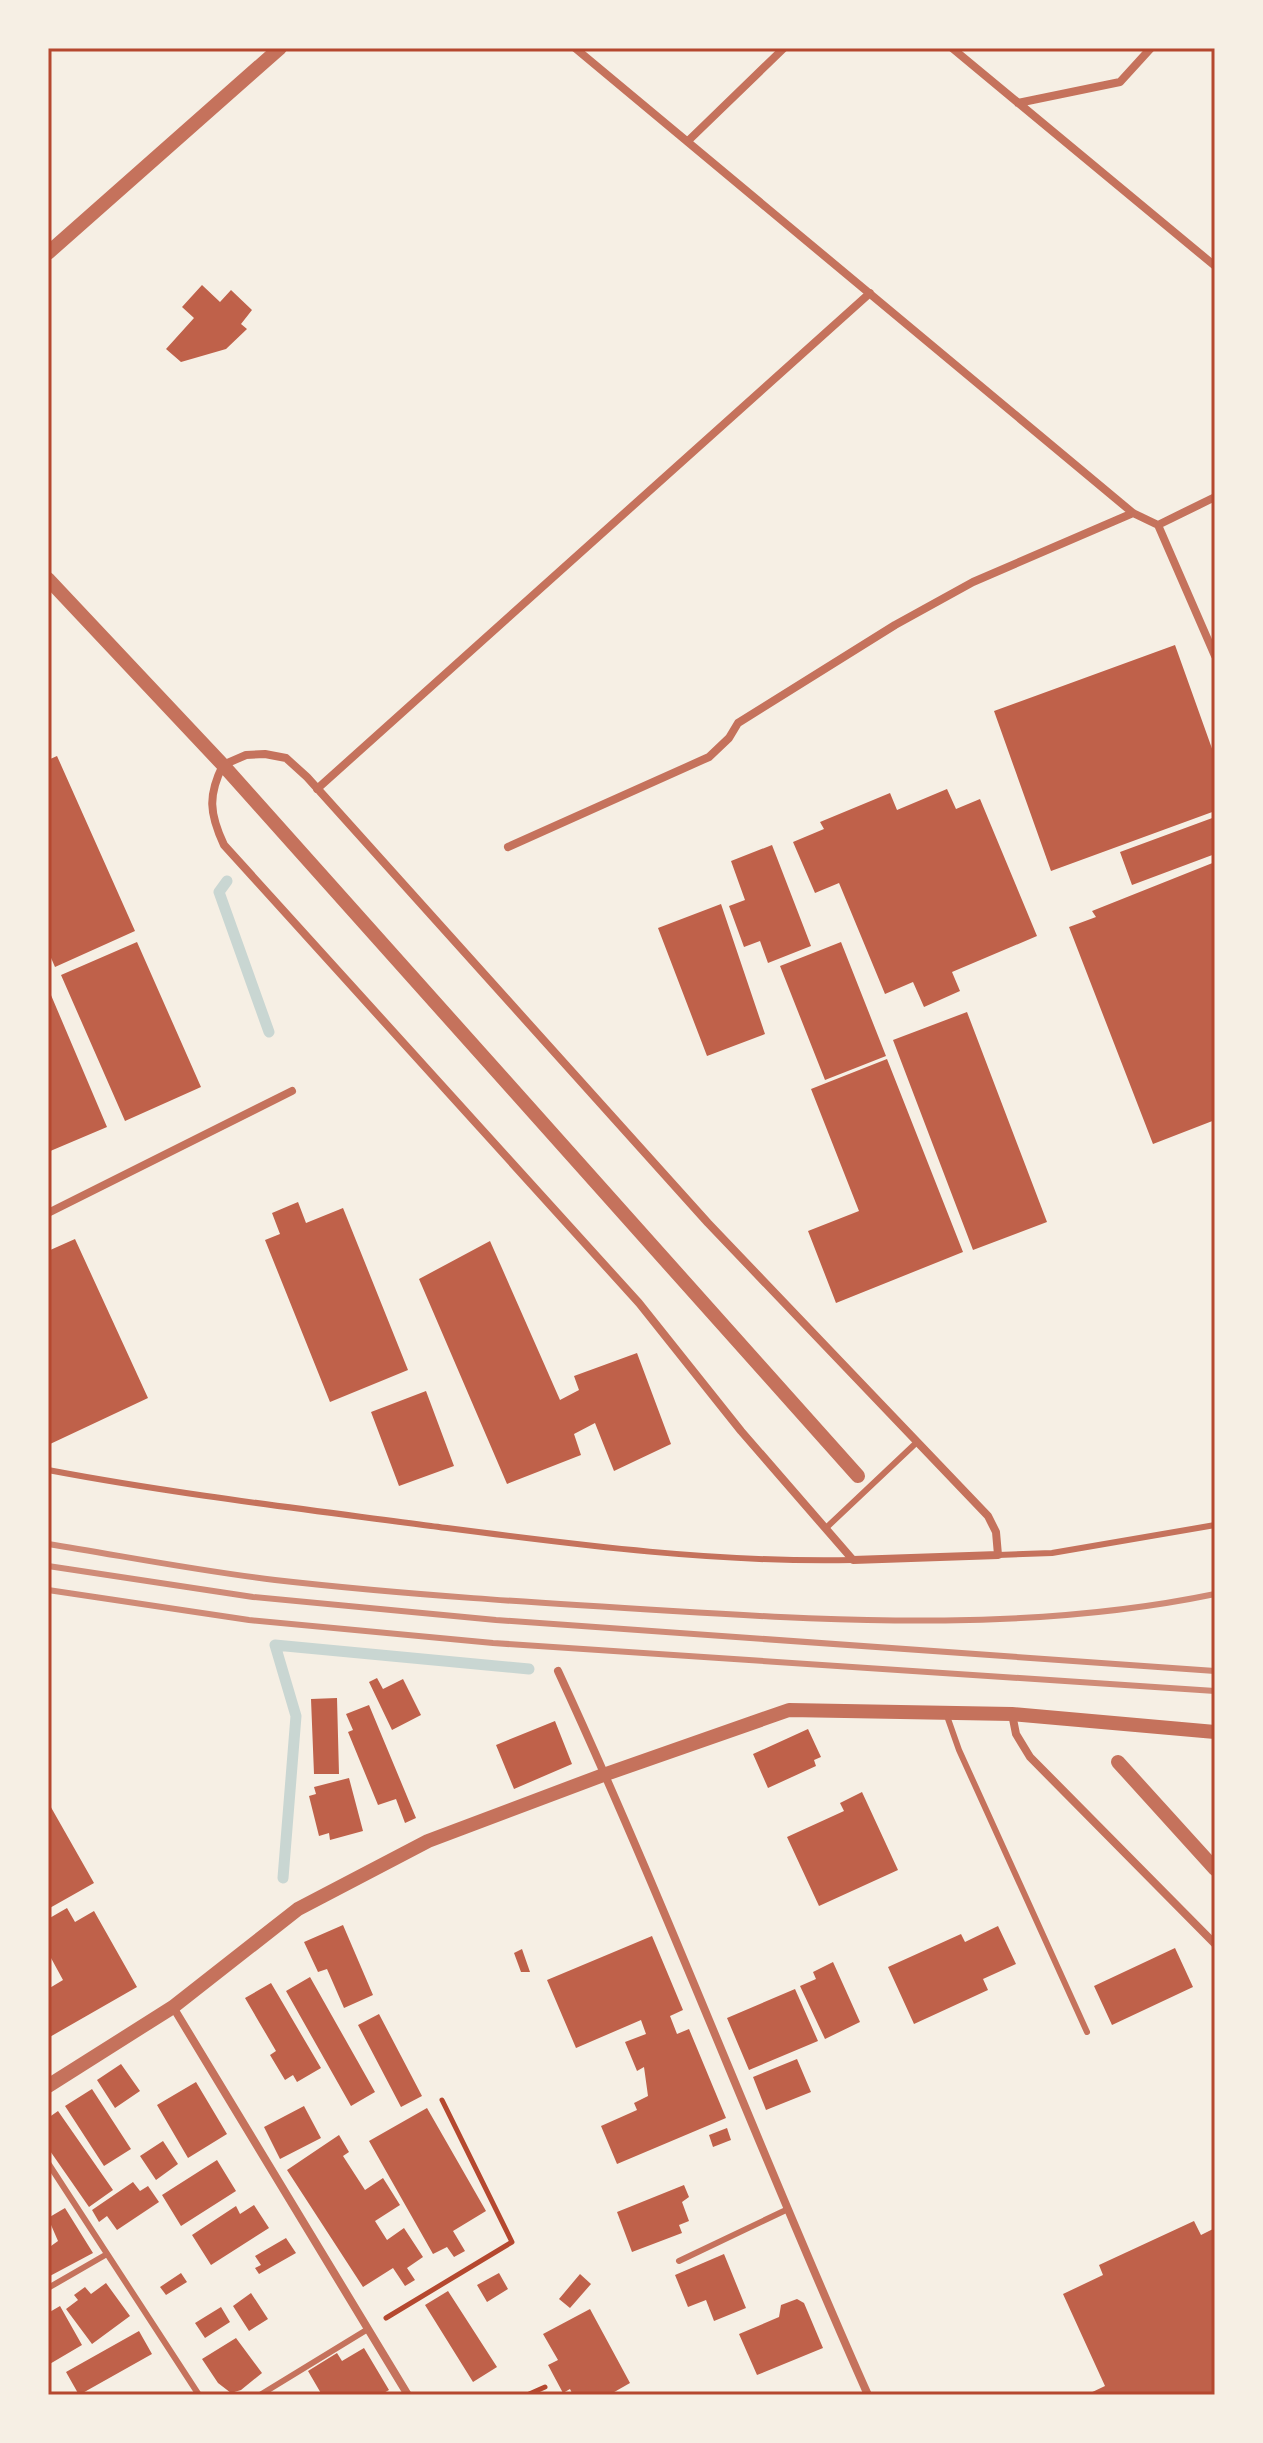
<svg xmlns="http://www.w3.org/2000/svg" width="1263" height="2443" font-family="Signika,sans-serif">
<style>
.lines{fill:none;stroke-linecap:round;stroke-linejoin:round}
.stream{stroke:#c9d6d2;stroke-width:11}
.building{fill:#bf614a}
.path{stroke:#b5482f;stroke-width:5}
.service{stroke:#c5725c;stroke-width:6}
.minor{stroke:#c5725c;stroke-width:8}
.tertiary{stroke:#c5725c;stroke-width:14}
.rail{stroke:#cf8b77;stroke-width:6}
.neatline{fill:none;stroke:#b5482f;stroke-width:3}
</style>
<rect width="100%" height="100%" fill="#f6efe4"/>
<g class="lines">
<path class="stream" d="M227,881L219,892L269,1032
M283,1878L296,1716L275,1645L529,1669"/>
</g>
<path class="building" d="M202,285L220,302L231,290L252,310L241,324L247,329L226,349L181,362L166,349L194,318L182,307Z
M1175,645L1215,757V811L1051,871L994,711Z
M57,756L135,931L55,967L48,951V760Z
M947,789L956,809L980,799L1037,936L952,972L960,991L924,1007L913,982L885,994L839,883L815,893L793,842L824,829L820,822L890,793L897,810Z
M1215,817V854L1132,885L1120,852Z
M772,845L811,946L768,963L760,941L744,947L729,906L745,900L731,861Z
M1215,862V1120L1153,1144L1069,927L1096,917L1092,911Z
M721,904L765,1034L707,1056L658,928Z
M137,942L201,1087L125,1121L61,975Z
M841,942L886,1056L825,1080L780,966Z
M48,988L107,1127L48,1152Z
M967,1012L1047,1222L973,1250L893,1040Z
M887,1059L963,1252L836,1303L808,1231L859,1211L811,1089Z
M298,1202L306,1223L343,1208L408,1370L330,1402L265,1240L280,1234L272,1213Z
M75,1239L148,1398L48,1445V1251Z
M490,1241L560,1400L579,1390L574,1376L637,1353L671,1444L614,1471L595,1423L574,1434L581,1455L507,1484L419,1279Z
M426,1391L454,1466L399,1486L371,1412Z
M377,1678L383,1689L403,1679L421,1715L392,1730L369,1682Z
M337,1698L339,1774H314L311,1699Z
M369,1705L416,1818L405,1823L396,1799L378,1805L348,1732L353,1730L346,1714Z
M555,1721L572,1764L514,1789L496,1745Z
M808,1729L821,1757L814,1760L816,1766L768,1788L753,1754Z
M349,1778L363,1831L330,1840L329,1833L319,1836L309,1796L316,1794L314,1787Z
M862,1792L898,1870L819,1906L787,1837L844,1811L840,1803Z
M48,1802L94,1883L48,1909Z
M67,1908L75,1922L94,1911L137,1987L48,2038V1989L63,1980L51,1958L48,1959V1930L51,1928L48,1919Z
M343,1925L373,1995L344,2008L327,1969L318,1972L304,1942Z
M998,1926L1016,1964L983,1979L988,1990L914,2024L888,1967L961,1934L965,1942Z
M652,1936L683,2010L670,2016L677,2034L689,2029L726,2118L617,2164L601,2126L637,2110L634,2103L648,2096L644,2067L637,2071L625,2042L646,2034L641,2020L576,2048L547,1980Z
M1175,1948L1193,1987L1112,2025L1094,1986Z
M522,1949L530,1972H521L514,1953Z
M833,1962L860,2022L825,2039L800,1986L816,1979L813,1972Z
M310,1977L375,2092L351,2106L286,1991Z
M271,1983L321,2068L297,2082L293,2075L285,2080L270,2055L276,2051L245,1998Z
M795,1989L818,2041L749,2070L727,2018Z
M379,2014L422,2096L401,2107L358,2025Z
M797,2059L811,2092L766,2110L753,2077Z
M121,2064L140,2091L115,2108L97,2080Z
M196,2082L227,2134L188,2158L157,2105Z
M92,2089L131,2149L104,2166L65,2106Z
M304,2106L321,2138L280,2159L264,2127Z
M427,2108L486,2211L453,2231L465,2251L454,2257L447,2247L433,2254L369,2141Z
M58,2111L113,2190L89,2207L48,2148V2118Z
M727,2128L731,2140L713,2147L709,2135Z
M339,2135L349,2152L343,2156L365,2190L383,2178L400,2205L375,2221L387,2240L404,2228L423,2257L407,2268L415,2280L405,2286L393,2268L363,2287L287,2170Z
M163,2141L178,2164L156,2180L140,2156Z
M217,2160L236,2191L181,2226L162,2195Z
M133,2182L140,2191L148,2186L159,2202L117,2230L107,2216L99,2222L92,2210Z
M684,2185L689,2197L682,2202L689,2221L679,2225L682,2233L632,2252L617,2212Z
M254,2205L269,2228L211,2265L192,2235L236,2206L240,2214Z
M65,2208L93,2253L48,2277V2241L51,2246L58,2241L48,2218Z
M1194,2221L1201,2235L1215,2228V2395H1086L1105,2386L1063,2294L1103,2275L1099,2265Z
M286,2238L296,2253L259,2274L255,2268L261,2265L255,2256Z
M724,2254L746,2308L714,2321L706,2300L688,2307L675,2275Z
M181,2273L187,2282L166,2295L160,2287Z
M499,2273L508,2289L487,2302L477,2285Z
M580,2274L591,2284L570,2308L559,2299Z
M106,2283L130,2316L92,2344L66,2309L78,2300L74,2295L85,2287L91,2294Z
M448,2291L497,2367L473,2382L425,2305Z
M251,2293L268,2319L249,2331L233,2306Z
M797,2299L804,2303L823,2348L757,2375L739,2334L779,2317L781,2305Z
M60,2306L82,2345L48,2365V2313Z
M221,2307L230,2322L205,2338L195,2323Z
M590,2309L630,2383L609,2395H573L570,2389L563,2393L548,2365L558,2360L543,2334Z
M139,2331L152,2354L79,2395L66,2372Z
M236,2338L262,2373L241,2390L231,2393L218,2383L202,2359Z
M364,2348L389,2390L380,2395H322L308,2371L337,2353L342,2361Z"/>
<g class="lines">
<path class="path" d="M386,2318L512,2242L442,2100
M527,2395L545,2387"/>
<path class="service" d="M48,1470C175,1494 303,1509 431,1526C571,1544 712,1563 853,1560
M826,1528L916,1443
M998,1555L1052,1553L1215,1525
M947,1716L959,1750L1087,2032
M48,2163L199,2395
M679,2261L786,2210
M48,2288L107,2254
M260,2395L368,2329"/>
<path class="minor" d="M575,48L1133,513L1158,525L1215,497
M952,48L1215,266
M1018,103L1120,82L1151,48
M689,140L784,48
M1158,525L1215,656
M265,754L286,758L307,777L708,1223L988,1516L996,1532L998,1555L853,1560L741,1431L639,1303L224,845C209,813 208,795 223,765L246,755Z
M317,789L870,293
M508,847L709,757L729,738L738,723L895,625L973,582L1133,513
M48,1213L292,1091
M558,1671C668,1909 761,2155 868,2395
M1012,1714L1016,1734L1030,1757L1215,1944
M173,2007L408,2395"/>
<path class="tertiary" d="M48,253L280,48
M48,579L223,765L858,1476
M1118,1762L1215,1869
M48,2086L173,2007L298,1909L428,1841L606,1774L789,1710L1012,1714L1215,1732"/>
<path class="rail" d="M48,1544C123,1556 199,1571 275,1580C407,1595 540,1603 673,1611C853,1622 1037,1631 1215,1594
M48,1566L253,1597L496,1620L1215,1671
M48,1590L249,1620L493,1643L1215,1691"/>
</g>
<rect width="1263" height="2443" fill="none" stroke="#f6efe4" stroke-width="100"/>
<rect x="50" y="50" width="1163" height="2343" class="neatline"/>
</svg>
